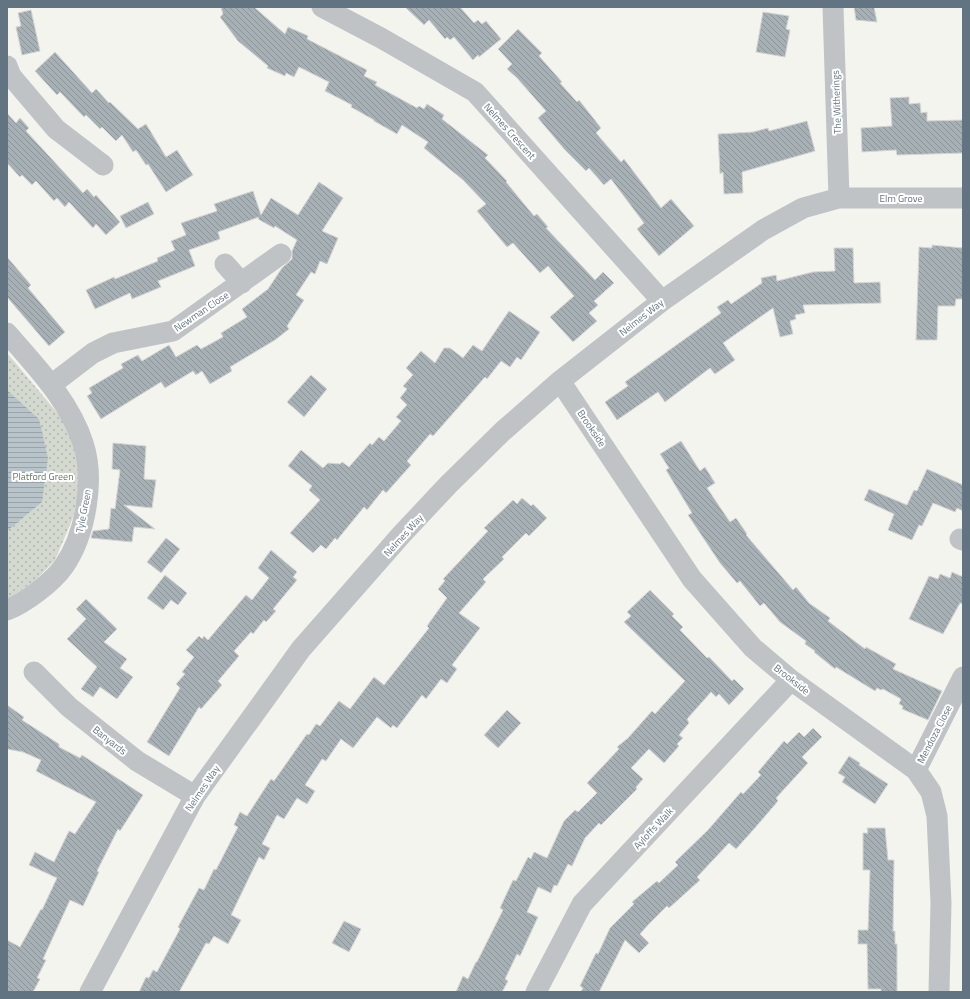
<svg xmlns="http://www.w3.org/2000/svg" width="970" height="999" font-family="'Titillium Web',sans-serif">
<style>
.grass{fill:url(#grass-dots)}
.water{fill:url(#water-rules)}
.building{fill:url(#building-back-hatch);stroke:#d5d5d2}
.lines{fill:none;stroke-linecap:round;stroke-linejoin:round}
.minor{stroke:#bfc3c6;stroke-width:21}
.labels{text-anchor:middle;stroke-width:4;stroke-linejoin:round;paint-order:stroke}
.street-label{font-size:10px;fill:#627481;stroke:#fff}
.park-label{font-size:10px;fill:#677861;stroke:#fff}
</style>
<defs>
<pattern id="grass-dots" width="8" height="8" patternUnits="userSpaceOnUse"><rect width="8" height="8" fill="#d3d9cf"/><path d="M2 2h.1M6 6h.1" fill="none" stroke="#afb5ad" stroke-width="1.8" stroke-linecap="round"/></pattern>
<pattern id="water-rules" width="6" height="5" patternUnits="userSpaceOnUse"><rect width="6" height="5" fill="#b8c4ca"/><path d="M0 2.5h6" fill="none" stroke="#99a4a9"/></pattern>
<pattern id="building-back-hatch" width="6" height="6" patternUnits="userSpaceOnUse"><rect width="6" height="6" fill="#a7b0b4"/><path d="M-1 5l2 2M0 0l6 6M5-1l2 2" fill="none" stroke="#8b9498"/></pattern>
</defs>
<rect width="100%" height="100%" fill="#f4f4ef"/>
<path class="grass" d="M7,353L65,422L75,447L80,473L78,497L72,520L55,560L35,581L7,600Z"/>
<path class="water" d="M7,390L39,419L48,458L42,502L7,531Z"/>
<path class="building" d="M221,7H254L285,34L288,27L304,34L308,36L307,39L367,70L364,76L377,82L375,85L417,108L419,106L424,109L427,104L444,115L442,119L488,155L485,158L507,181L506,182L529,210L534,216L537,214L548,227L546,228L595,280L603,272L614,283L594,301L598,305L589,313L597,321L573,342L550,317L574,296L548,266L540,273L513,243L507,247L477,211L486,204L463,180L424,148L428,142L402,125L397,134L374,121V120L351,107L352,105L325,91L329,82L299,67L294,77L286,73L285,76L267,68L268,66L238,41L220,17L223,14Z
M405,7H460L474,23L478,20L482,24L486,21L501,39L479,57L478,55L473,60L454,37L450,40L447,37L445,39L429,20L424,25Z
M854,7H874L877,22L856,20Z
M31,10L40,51L22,55L16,27L21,26L18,13Z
M763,12L789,16L786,29L790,30L785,57L756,52Z
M518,29L542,53L539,56L562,82L560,83L577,102L579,100L601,128L596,133L621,162L624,159L661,208L671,199L694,226L659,256L637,229L644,223L611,179L604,185L589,168L586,171L565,150L538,118L546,111L517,78L507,69L512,64L498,49Z
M55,52L92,93L96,89L109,103L110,102L138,129L146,124L166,157L177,150L193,175L166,192L148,164L146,165L136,150L133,152L122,135L116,141L102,127L100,129L86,115L84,117L60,92L57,95L35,71Z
M909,97V104L920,103L921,113L927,112V121L963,120V153L897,155L896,150L862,152L861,128L892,126L890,98Z
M7,113L16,123L20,118L29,128L26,131L83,193L87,189L94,197L96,195L120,222L106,235L96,224L93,228L69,202L65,207L57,198L54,201L36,181L32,185L22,175L20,177L7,163Z
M807,121L815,151L742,172L743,193L724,194L723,172L720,174L718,134L753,132L768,128L769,131Z
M319,182L343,198L322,231L338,238L327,264L320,261L315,274L311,272L296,295L304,300L287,326L289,329L275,340L230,367L232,371L210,384L202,371L196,375L193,371L165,388L161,382L101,419L87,396L92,393L89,388L123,368L121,364L138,355L142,361L169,345L176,357L197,345L201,349L223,337L221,333L247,317L242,309L268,289L282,268L292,259V251L297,240L275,226L274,228L258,219L259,217L218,232L220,239L189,250L195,266L158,281L161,287L132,299L130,293L95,309L86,290L114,277L115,279L158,261L157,258L175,250L171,241L186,235L181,223L217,211L214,204L253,191L261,215L271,198L298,215Z
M148,202L154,214L126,228L120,216Z
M932,245L963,248V299H956L955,306H938L937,340H916L919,247L932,248Z
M834,248H853L854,283L880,282L881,303L803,305L805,313L795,315L796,319L790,321L793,334L780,337L773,308L723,343L735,360L715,374L710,368L665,402L658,392L617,420L605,402L628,386L625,382L721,313L717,307L728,300L731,304L762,283L761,278L776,275L777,281L813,272L835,271Z
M7,257L31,285L28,288L65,332L49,346L7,297Z
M509,311L540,332L521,360L517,357L510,367L501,361L487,379L485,377L433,436L430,434L407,461L411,465L386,493L383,490L367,510L364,507L337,540L335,538L326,549L321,545L313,553L290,533L320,500L309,490L312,486L288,466L301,450L323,468L328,463L340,464L342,462L349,467L370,443L372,445L379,437L384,441L401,421L396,417L407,405L400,398L407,389L403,386L413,375L406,368L421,351L435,363L444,348H450L463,358L473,345L482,351Z
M311,375L327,389L304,417L287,402Z
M681,441L700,471L705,467L715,483L707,488L730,522L736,518L747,534L746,535L793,590L796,587L809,603L830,618L828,621L865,649L866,647L896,664L893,669L942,691L928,720L902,709L903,706L899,704L901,699L883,689L881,690L877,688L875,691L836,667L835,669L814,652L815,651L805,644L806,641L780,622L764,603L760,606L740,581L737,583L720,563L688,515L692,513L666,470L669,468L660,454Z
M113,443L146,446L144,479L156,480L152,508L124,505L155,529L134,527L132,542L91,538L93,531L109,529L111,508L115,509L120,470L112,469Z
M927,469L963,485V511L957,508L955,512L933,503L922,526L919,525L912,540L888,530L894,514L864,500L869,489L907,505L914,490L917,491Z
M522,498L531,506L533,504L547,518L529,536L526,533L502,557L504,559L483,579L486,582L459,613L480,628L452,665L457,669L447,683L441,679L426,699L422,695L397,728L393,725L391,728L377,717L353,748L341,739L326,761L322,759L305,785L315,791L307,804L297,798L284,819L277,815L262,844L270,848L264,860L259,857L231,915L241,920L228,944L214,936L209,944L206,943L179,992H139L146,977L149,978L153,970L157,972L180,929L178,927L199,888L204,890L214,869L216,870L238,827L234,825L240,812L247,816L271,779L274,781L307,734L309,735L316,724L320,726L339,701L350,709L374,677L384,685L429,628L427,626L447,598L438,589L445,581L443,579L488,531L484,528L513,500L517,504Z
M166,538L180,549L161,573L147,562Z
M271,550L297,572L293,577L297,580L273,609L276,611L266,622L264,620L253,634L251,632L234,651L239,656L218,681L222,685L201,709L199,707L169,756L147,742L180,688L176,684L185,674L182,672L194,657L186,650L199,636L202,639L204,636L208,640L246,595L252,600L269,578L258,568Z
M952,572L963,577V604L960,603L943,634L909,619L929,576L938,579L940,574L950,578Z
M165,575L187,593L178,605L171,600L163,610L147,598Z
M650,590L674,614L672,616L683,627L680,630L707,658L709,657L732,681L734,679L744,689L729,705L719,694L716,697L711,692L687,719L689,723L679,735L683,738L677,744L679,746L664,763L649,749L631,768L643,779L636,787L637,789L601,825L599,823L585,838L572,866L568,864L557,886L554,885L551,893L538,887L527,912L538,917L520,956L517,954L505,979L508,981L502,992H456L463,976L468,979L476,962H477L503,910L500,908L513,880L516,881L528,857L531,859L534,852L547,858L564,821L575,810L578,812L597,793L587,783L619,749L617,747L628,738L652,711L655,714L685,681L624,622L631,616L627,612Z
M86,599L117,629L104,642L127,659L120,668L133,677L117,699L100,687L93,697L81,689L97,667L67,639L86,619L76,609Z
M7,705L24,717L22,720L59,744V747L80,758L82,755L143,795L120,831L118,829L97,871L99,872L83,906L70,900L43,959L46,960L37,978L40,979L33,992H7V940L20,947L41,909L42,910L57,878L29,865L35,852L54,862L69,831L75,834L96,802L36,771L41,760L23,752L7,749Z
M507,710L521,723L498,748L484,735Z
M813,728L822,737L802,757L808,763L776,798L778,801L754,829L736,849L729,843L697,877L700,880L669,908L667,906L648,925L640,934L649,943L639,953L625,940L599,992H581L583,988L580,986L596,953L598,954L610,928L634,904L632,902L657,881L659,883L678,865L675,862L708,830L741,792L743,794L761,775L758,772L784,741L787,744L799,732L804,737Z
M849,756L860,763L859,765L888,784L875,804L842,782L845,777L838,773Z
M867,828H885L888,860H894L893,931H895V944H897V992H881V989H868L867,944H858V930H868L870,870H863V833H868Z
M344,921L361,929L349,952L332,943Z"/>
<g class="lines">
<path class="minor" d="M322,7L381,38L475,92L662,301
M833,7L839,198
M7,66L11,76L56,129L103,165
M225,264L242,283
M7,333C36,367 69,400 83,443C95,479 86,534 64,566C53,582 25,603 7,610
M560,381L692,579L753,648L791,680L916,770L931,792L937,816L941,903L939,992
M51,385L93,353L113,343L173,331L281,254
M960,539L963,540
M34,672L69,707L137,761L195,796
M916,770L963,677
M90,992L195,796L301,649L402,534L448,485L503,431L560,381L662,301L763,230L803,208L839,198H963
M536,992L582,904L791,680"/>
</g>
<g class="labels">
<g class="street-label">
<text transform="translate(836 102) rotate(-92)" y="4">The Witherings</text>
<text transform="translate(510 131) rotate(48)" y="4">Nelmes Crescent</text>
<text x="901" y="202">Elm Grove</text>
<text transform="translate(201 311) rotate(-34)" y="4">Newman Close</text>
<text transform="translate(641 317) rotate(-38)" y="4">Nelmes Way</text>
<text transform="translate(592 428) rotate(56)" y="4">Brookside</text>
<text transform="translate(83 511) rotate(-79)" y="4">Tyle Green</text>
<text transform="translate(403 535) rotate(-48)" y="4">Nelmes Way</text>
<text transform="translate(792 679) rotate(38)" y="4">Brookside</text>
<text transform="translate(934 734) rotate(-63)" y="4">Mendoza Close</text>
<text transform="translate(110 740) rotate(38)" y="4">Banyards</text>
<text transform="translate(202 788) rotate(-56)" y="4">Nelmes Way</text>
<text transform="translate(653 828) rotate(-47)" y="4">Ayloffs Walk</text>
</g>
<g class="park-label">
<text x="43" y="480">Platford Green</text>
</g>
</g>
<rect width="970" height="999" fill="none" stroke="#627481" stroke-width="16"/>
</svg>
